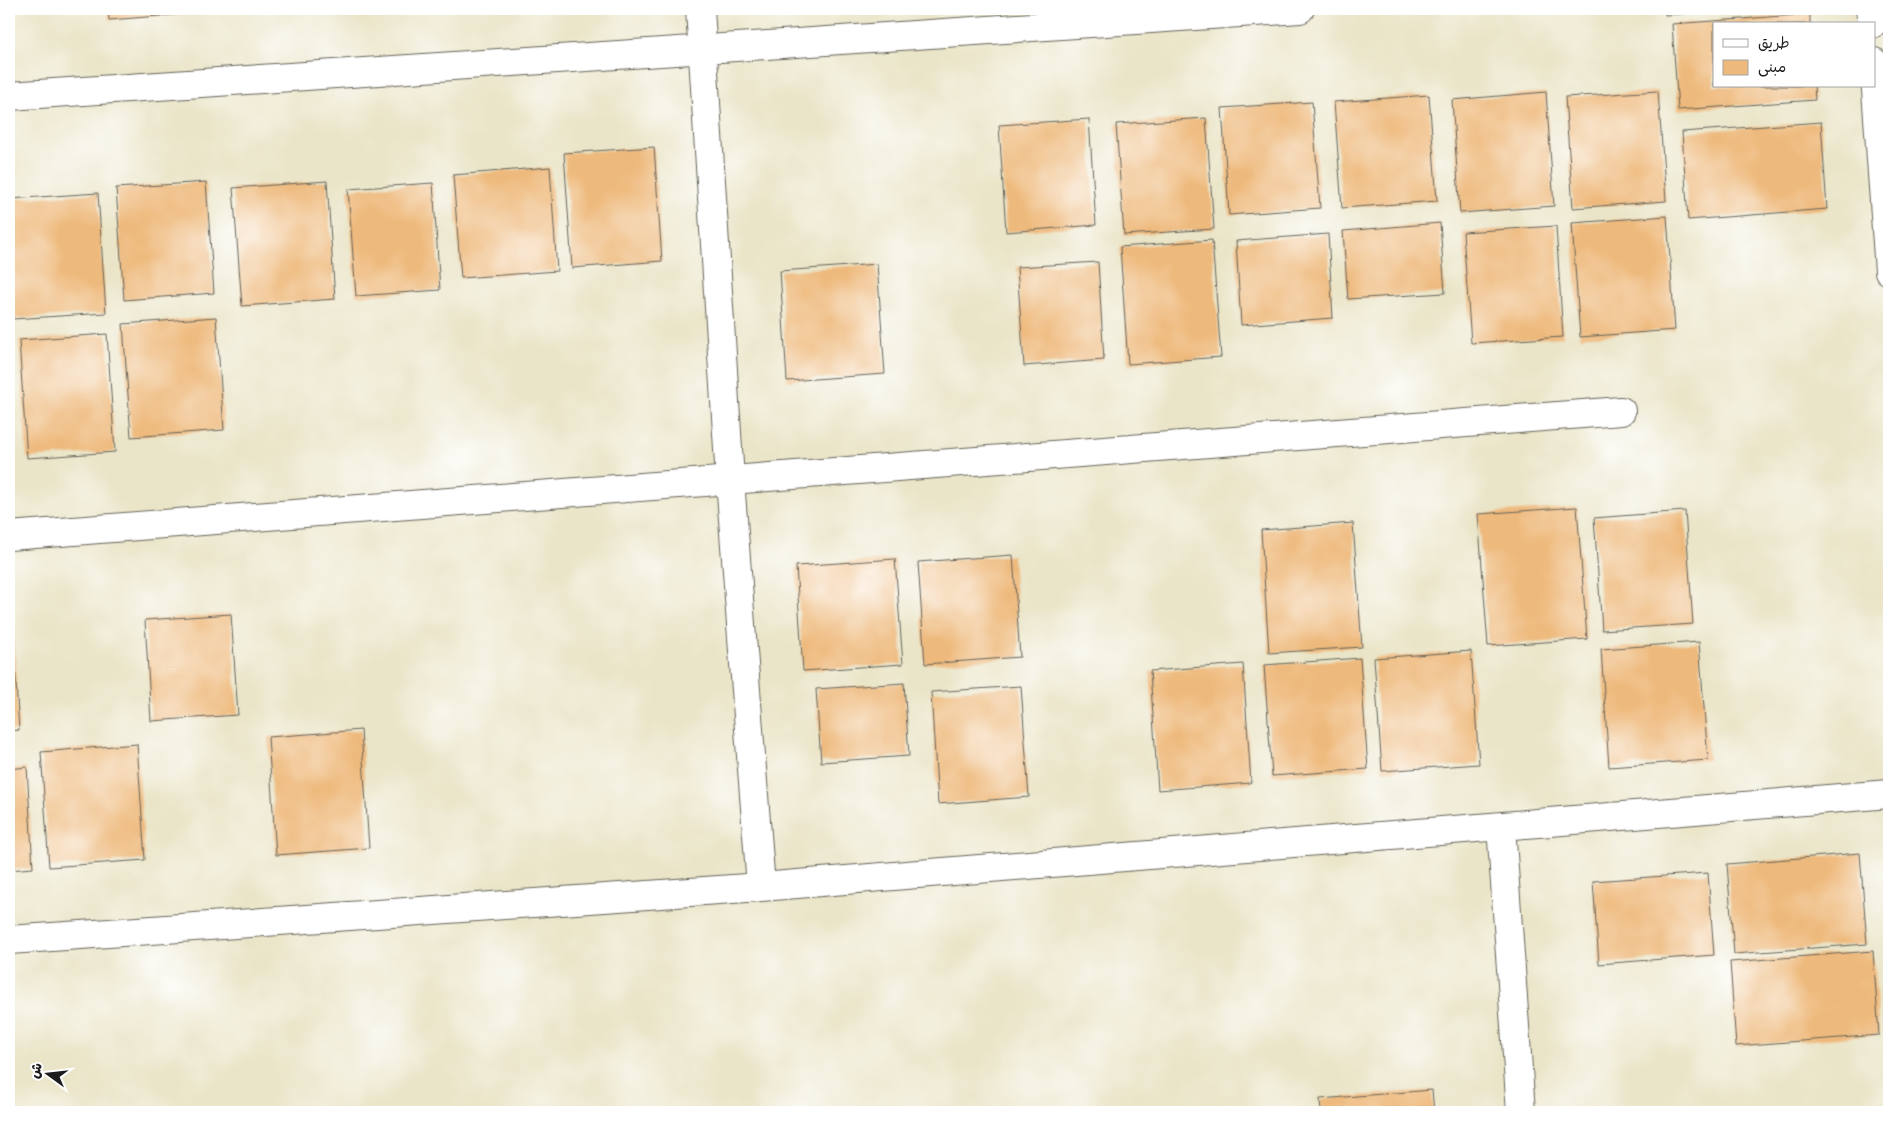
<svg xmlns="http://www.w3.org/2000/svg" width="1898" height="1121" font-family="Mynerve,'Playpen Sans Arabic',sans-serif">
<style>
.building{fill:#eeb97c}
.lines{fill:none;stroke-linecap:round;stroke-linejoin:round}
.minor-casing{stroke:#646258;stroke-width:30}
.major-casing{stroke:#646258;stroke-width:30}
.minor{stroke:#fff;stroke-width:28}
.major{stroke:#fff;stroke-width:28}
</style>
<rect width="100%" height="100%" fill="#fff"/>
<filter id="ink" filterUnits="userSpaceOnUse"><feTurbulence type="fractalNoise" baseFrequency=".02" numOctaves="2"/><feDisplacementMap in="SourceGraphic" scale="10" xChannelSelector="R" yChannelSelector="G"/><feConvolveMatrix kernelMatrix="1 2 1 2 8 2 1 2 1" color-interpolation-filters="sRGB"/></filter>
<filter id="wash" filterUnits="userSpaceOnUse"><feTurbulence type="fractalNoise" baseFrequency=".0096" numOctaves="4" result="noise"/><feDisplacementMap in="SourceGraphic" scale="20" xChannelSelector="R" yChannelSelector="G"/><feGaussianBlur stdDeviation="1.12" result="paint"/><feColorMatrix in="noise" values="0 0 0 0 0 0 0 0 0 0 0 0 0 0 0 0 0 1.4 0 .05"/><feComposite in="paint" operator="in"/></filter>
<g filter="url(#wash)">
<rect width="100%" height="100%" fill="#eae5c8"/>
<g id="blocks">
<path class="building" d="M108,9H198V13L109,20Z
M1665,9H1695V13L1665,15Z
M1810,14V24H1714V86H1814L1815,100L1678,110L1672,24Z
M1658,91L1666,201L1573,208L1565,97Z
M1546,92L1554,206L1460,213L1452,100Z
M1429,95L1437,201L1342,208L1334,102Z
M1312,102L1320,208L1229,215L1222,108Z
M1206,118L1214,229L1124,235L1116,124Z
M1089,119L1096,225L1006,232L999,125Z
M1821,122L1827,209L1688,220L1682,132Z
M654,147L662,261L572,268L564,153Z
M550,167L557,271L461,278L453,175Z
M327,181L335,299L242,306L233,188Z
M206,182L214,293L124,300L116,188Z
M433,183L440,290L356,296L348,189Z
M98,193L106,313L13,319L9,264V199Z
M1667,216L1675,330L1580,337L1572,223Z
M1440,223L1445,293L1348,299L1343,231Z
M1556,226L1563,337L1471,343L1463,232Z
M1328,234L1333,318L1241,325L1236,241Z
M1212,240L1221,357L1128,364L1120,247Z
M1098,262L1104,360L1024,366L1017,267Z
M877,264L885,374L787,381L780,271Z
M216,317L224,430L131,437L123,324Z
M107,334L115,452L27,458L19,340Z
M1577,507L1587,639L1488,646L1478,514Z
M1685,511L1693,624L1602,630L1594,518Z
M1353,523L1362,647L1269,653L1261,530Z
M1013,555L1020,657L925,664L918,562Z
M895,559L903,664L803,671L796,566Z
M231,614L238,715L151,721L145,620Z
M9,618H12L19,730L9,731Z
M1699,642L1708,760L1609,767L1601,649Z
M1471,651L1479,764L1382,771L1374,658Z
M1360,658L1368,769L1272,776L1264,665Z
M1243,664L1251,783L1158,790L1150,671Z
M904,683L909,756L821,762L816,689Z
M1021,686L1029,797L938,804L931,692Z
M361,730L369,848L276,855L268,737Z
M137,744L145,860L49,867L41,752Z
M27,767L33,868L9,870V769Z
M1860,853L1867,944L1734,954L1727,864Z
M1708,873L1714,955L1599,964L1593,881Z
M1873,951L1879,1035L1736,1046L1730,962Z
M1432,1090L1434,1112H1321L1320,1099Z"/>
</g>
</g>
<g filter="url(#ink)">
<use href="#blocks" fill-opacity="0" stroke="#646258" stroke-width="1"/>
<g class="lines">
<defs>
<path id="minor" d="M700,9L730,480L761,887
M9,96L1300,9
M9,536L1621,411
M1501,826L1521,1112
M9,940L761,887L1889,794"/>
<path id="major" d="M1870,9L1872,24
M1874,62L1889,271"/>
</defs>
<use href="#minor" class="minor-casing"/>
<use href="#major" class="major-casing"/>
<use href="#minor" class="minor"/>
<use href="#major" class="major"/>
</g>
</g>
<rect width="1898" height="1121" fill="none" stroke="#fff" stroke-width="30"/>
<rect x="1713" y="22" width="162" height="65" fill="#ffffff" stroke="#a4a4a4"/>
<rect x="1723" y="39" width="25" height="8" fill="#ffffff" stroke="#a4a4a4"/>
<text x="1758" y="48" font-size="15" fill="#1c1c1c">طريق</text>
<rect x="1723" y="60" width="25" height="15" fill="#eeb97c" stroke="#a4a4a4"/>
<text x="1758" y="72" font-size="15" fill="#1c1c1c">مبنى</text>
<g transform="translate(48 1074) rotate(285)" stroke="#ffffff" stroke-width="4" paint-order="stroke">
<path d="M0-4L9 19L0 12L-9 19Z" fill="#1c1c1c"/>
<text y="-8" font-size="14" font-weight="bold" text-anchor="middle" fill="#1c1c1c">ش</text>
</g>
</svg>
